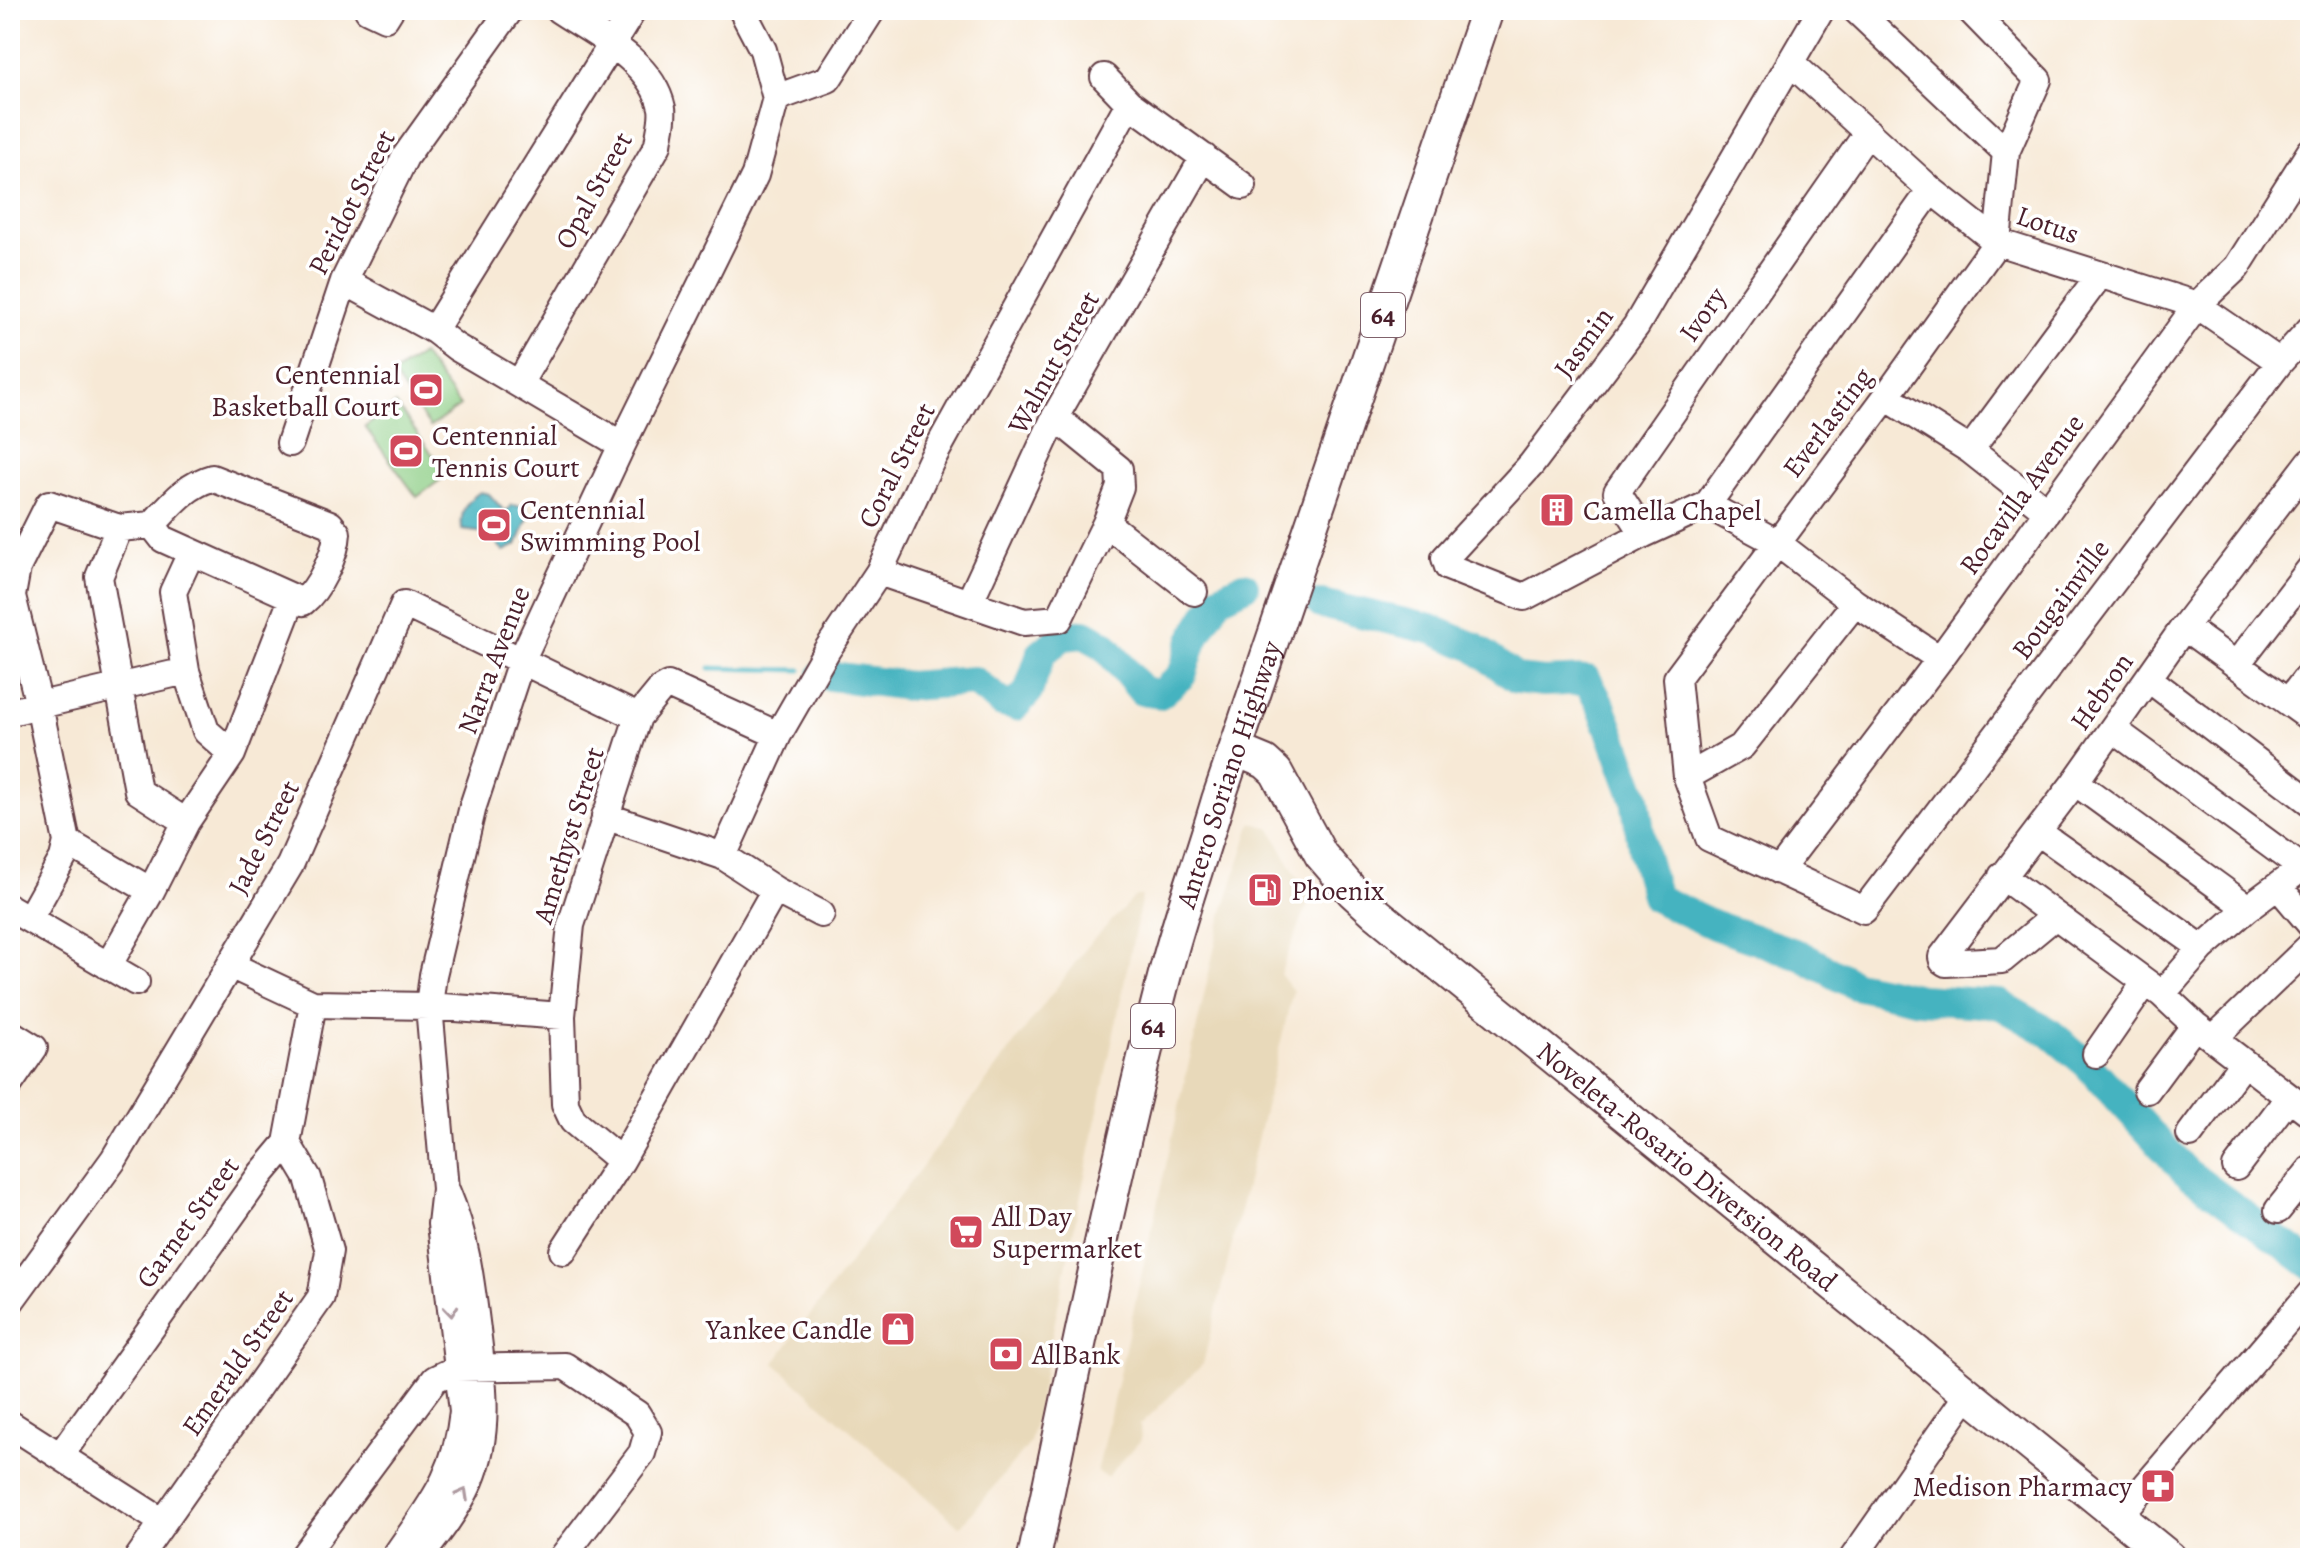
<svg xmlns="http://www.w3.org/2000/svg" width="2320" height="1568" font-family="Alegreya,serif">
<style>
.built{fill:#e8d9ba}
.green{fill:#8dce85;stroke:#6c7658;stroke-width:2}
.water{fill:#45b3c0;stroke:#486976;stroke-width:2}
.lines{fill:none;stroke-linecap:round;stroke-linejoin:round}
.stream{stroke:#45b3c0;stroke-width:5}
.river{stroke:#45b3c0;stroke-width:30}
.minor-casing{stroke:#643d45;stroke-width:30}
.major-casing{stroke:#643d45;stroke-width:36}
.minor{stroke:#fff;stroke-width:26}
.major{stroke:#fff;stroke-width:32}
.oneway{stroke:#ae9aa0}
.labels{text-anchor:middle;stroke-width:7;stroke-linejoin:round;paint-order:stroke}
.shield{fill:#fff;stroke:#80626b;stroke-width:2}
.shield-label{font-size:26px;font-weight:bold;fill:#4a1f2b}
.street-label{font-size:28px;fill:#4a1f2b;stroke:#fff}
.poi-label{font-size:28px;fill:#4a1f2b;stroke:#fff;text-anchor:start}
</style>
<rect width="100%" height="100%" fill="#fff"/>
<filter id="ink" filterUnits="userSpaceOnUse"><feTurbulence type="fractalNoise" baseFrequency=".0125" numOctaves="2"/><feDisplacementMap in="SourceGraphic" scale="16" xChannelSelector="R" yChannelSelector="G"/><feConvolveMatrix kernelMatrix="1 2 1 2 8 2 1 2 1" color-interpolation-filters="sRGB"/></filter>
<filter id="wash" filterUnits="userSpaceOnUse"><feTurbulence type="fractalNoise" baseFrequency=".006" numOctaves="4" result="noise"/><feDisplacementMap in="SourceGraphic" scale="32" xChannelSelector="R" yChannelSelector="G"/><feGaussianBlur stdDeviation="1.8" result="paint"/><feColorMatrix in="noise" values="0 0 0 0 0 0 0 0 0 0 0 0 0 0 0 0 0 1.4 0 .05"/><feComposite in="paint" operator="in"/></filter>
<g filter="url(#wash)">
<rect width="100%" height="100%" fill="#f7e9d6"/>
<path class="built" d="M1252,822L1271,829L1295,874L1312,894L1280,974L1293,991L1203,1364L1140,1425L1141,1440L1107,1477L1097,1473L1222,915Z
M1136,896H1142L1030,1443L960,1527L774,1363L1090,943Z"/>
<path class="green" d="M422,354L460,406L430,427L393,374Z
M396,404L447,475L417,497L365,427Z"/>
<path class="water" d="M480,492L489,494L505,512L512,505L526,507L529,516L517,545L504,551L498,545L494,534L462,530C460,512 465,502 480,492Z"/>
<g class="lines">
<path class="stream" d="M1244,586L1251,587
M710,668L801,670"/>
<path class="river" d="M1321,604L1431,629L1474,647L1517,679L1544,682L1587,680L1602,708L1635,798L1643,852L1656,898L1714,925L1800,955L1855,985L1920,999L1999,1004L2050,1033L2087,1064L2185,1171L2310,1264
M823,675L909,686L974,681L1002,703L1015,706L1028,692L1041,654L1063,636L1084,634L1104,645L1142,691L1160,694L1182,675L1193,640L1218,599L1244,586"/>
</g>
</g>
<g filter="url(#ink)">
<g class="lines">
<defs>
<path id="minor" d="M368,10L385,18L390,10
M1821,10L1636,326L1531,465L1445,558L1448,567L1524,597L1644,534L1707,505L1931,190
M1856,10L2006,152
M1970,10L2038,80L2006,152L1997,242L1886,397L1677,678L1687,777L1709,838L1864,910L2280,362L2310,329
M1790,62L1931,190L1997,242L2197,305L2280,362
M1104,77L1129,103L1243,186
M776,98L828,79L872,10
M344,281L434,330L456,347L622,445
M434,330L633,10
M519,384L658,145C659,134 664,119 662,108C652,61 595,34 559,10
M1886,397L1970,450L2047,511
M290,443L344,281L405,157L510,10
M1970,450L2099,276
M212,478L330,524L337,533C336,555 319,589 303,602L163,539L152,525C170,506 186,485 212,478Z
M1106,523L1194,592
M119,528L99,577L138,791L186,822
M1644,534L1617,492L1868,132
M191,553L173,592L186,671L206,731L232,754
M879,572L1024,622L1059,619L1106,523L1120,487L1119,469L1055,417
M969,603L1055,417L1204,157
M1855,603L1940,659
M2184,627L2310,718
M2236,665L2310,569
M2149,679L2310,802
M2288,702L2310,673
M10,712L186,671
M2113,729L2302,868
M1687,777L1742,746L1855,603L1776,542L1707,505
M2075,782L2248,908
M605,816L723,856L775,890L821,914
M2038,832L2202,948
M67,842L151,891
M723,856L778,735L827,650L879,572L931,461L1129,103
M1779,871L1940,659L2197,305L2237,267L2310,152
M2002,876L2162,994L2195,1025L2310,1113
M2278,886L2310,924
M10,908L136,982
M2054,917L2002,960L1946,963L1943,961L1942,957L2075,782L2184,627L2310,462
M29,919L63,858L67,842L39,705L12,596L17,568L49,504L119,528L152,525
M230,965L313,1004L429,1006L562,1016
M108,966L151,891L186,822L232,754L292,599
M2162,994L2202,948L2248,908L2310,862
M10,1033L34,1048L10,1083
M2213,1039L2310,946
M2096,1054L2145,983
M2147,1090L2195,1025
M2190,1134L2243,1063
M621,1161L573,1121L565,1104L562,1016L571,925L638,717L661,689L668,685L778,735
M2236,1167L2289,1097
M2278,1210L2310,1170
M563,1251L621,1161L775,890
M10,1302L114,1159L290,865L404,604L638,717
M10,1424L163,1522
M60,1456L261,1174L287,1143L313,1004
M2119,1517L2310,1294
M138,1558L321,1297L329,1251L308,1178L287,1143
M302,1558L435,1379L458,1368L565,1366L637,1414L648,1432L642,1453L562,1558
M394,1558C430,1505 456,1478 463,1411L441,1224L445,1189L429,1006L433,975L473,806L521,661L622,445L755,175L776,98L763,50L742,10
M419,1558C438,1534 457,1510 470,1481C491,1433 483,1380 477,1330C471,1282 466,1237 447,1192
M1853,1558L1968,1394"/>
<g id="major">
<path id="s1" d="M1236,750L1265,762L1276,772L1321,855L1353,892L1376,913L2170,1558"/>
<path id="s2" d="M1034,1558C1075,1363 1115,1167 1165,974C1180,915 1201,858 1218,800L1487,10"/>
</g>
</defs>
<use href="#minor" class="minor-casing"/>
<use href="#major" class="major-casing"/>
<use href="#minor" class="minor"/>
<use href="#major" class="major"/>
</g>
<defs><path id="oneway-chevron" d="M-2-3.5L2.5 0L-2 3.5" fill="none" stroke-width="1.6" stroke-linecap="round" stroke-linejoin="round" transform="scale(2)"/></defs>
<g class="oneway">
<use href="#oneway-chevron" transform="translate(451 1311) rotate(84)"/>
<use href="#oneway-chevron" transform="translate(463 1494) rotate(-61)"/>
</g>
</g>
<defs>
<symbol id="stadium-square" viewBox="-11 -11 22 22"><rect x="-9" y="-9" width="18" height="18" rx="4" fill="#d1495b" stroke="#fff"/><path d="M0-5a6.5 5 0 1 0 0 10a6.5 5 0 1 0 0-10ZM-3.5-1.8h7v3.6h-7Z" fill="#fff"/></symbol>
<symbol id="building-square" viewBox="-11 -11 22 22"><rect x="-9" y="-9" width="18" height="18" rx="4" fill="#d1495b" stroke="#fff"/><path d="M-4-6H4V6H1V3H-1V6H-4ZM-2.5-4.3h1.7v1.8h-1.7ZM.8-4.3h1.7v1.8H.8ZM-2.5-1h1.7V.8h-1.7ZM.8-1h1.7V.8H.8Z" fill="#fff"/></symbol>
<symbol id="fuel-square" viewBox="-11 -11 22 22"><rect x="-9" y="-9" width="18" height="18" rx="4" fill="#d1495b" stroke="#fff"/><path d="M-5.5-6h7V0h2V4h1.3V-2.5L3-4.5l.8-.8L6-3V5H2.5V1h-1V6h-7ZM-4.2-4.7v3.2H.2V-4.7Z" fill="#fff"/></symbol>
<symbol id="supermarket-square" viewBox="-11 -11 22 22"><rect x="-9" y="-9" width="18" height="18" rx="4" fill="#d1495b" stroke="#fff"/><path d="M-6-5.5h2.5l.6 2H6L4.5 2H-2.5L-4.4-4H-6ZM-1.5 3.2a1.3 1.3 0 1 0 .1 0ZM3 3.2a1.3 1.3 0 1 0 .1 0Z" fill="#fff"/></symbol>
<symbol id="shop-square" viewBox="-11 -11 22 22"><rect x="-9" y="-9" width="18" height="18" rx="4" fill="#d1495b" stroke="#fff"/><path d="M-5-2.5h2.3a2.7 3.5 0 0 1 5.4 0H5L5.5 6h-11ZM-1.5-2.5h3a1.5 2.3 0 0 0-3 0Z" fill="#fff"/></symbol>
<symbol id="bank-square" viewBox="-11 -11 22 22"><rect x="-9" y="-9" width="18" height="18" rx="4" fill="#d1495b" stroke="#fff"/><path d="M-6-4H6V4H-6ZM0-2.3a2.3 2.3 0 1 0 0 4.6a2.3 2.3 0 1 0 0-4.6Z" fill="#fff"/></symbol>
<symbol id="pharmacy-square" viewBox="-11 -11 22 22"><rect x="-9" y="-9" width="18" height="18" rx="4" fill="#d1495b" stroke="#fff"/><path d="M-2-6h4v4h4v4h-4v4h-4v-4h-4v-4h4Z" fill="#fff"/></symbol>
</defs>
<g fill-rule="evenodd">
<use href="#stadium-square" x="406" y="370" width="40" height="40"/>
<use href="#stadium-square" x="386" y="431" width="40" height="40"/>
<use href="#building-square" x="1537" y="490" width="40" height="40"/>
<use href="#stadium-square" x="474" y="505" width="40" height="40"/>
<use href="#fuel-square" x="1245" y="870" width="40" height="40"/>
<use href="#supermarket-square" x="946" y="1212" width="40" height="40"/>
<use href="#shop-square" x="878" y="1309" width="40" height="40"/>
<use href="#bank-square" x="986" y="1334" width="40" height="40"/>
<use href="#pharmacy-square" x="2138" y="1466" width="40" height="40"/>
</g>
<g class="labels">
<g class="shield">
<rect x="1361" y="293" width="44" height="44" rx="6"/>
<rect x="1131" y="1004" width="44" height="44" rx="6"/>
</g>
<g class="shield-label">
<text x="1383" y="324">64</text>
<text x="1153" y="1035">64</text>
</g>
<g class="street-label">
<text transform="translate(593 190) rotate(-61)" y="10">Opal Street</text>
<text transform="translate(351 202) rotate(-63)" y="10">Peridot Street</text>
<text transform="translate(2048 224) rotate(19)" y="10">Lotus</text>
<text transform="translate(1702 314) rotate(-55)" y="10">Ivory</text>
<text transform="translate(1583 342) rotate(-54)" y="10">Jasmin</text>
<text transform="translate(1053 362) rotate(-61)" y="10">Walnut Street</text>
<text transform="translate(1827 422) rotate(-53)" y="10">Everlasting</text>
<text transform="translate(896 465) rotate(-63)" y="10">Coral Street</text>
<text transform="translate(2021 494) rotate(-54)" y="10">Rocavilla Avenue</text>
<text transform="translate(2060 599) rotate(-53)" y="10">Bougainville</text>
<text transform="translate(493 660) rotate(-69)" y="10">Narra Avenue</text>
<text transform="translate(2101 691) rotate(-55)" y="10">Hebron</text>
<text dy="10" stroke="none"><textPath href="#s2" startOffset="808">Antero Soriano Highway</textPath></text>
<text transform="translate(568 835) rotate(-73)" y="10">Amethyst Street</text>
<text transform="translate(263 837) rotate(-63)" y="10">Jade Street</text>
<text dy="10" stroke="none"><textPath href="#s1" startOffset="622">Noveleta-Rosario Diversion Road</textPath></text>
<text transform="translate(187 1222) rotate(-54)" y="10">Garnet Street</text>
<text transform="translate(237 1362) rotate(-55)" y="10">Emerald Street</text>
</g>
<g class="poi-label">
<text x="400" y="384" text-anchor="end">Centennial<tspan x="400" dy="32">Basketball Court</tspan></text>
<text x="432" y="445">Centennial<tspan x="432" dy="32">Tennis Court</tspan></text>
<text x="520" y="519">Centennial<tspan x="520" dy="32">Swimming Pool</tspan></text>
<text x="1583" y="520">Camella Chapel</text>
<text x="1291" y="900">Phoenix</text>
<text x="992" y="1226">All Day<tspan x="992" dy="32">Supermarket</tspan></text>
<text x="872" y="1339" text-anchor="end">Yankee Candle</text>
<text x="1032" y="1364">AllBank</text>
<text x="2132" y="1496" text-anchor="end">Medison Pharmacy</text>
</g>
</g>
<rect width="2320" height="1568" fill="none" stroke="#fff" stroke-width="40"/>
</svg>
